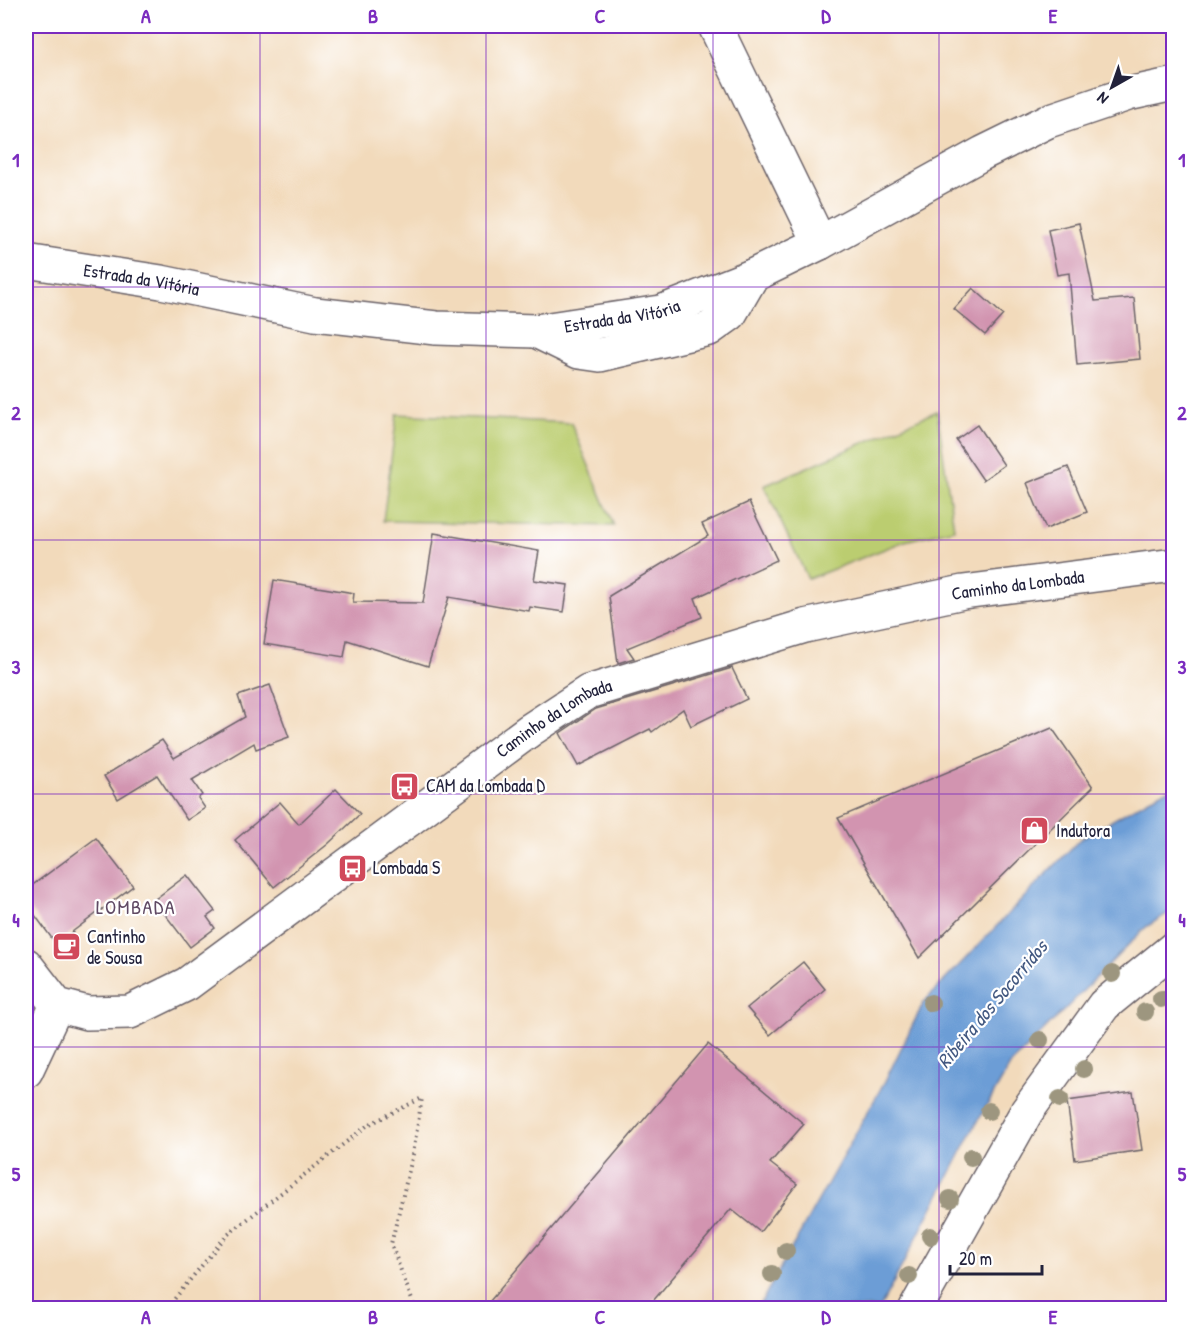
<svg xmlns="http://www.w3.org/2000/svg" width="1199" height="1334" font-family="'Patrick Hand',sans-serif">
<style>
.green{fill:#bbcd70;stroke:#6e7856;stroke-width:1.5}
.water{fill:#6c9dd6;stroke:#476088;stroke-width:1.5}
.building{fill:#d294b0}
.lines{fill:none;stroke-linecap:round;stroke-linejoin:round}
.minor-casing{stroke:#6b6268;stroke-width:36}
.major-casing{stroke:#6b6268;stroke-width:36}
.path{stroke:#6b6268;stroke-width:4;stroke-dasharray:1.5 4.5;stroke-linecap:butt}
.minor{stroke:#fff;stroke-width:33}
.major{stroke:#fff;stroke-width:33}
.tree{fill:#9d967f}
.grid{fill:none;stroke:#7b2cbf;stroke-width:1.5;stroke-opacity:0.55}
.labels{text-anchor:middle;stroke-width:4.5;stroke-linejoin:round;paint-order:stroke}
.street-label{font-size:18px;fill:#22223b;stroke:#fff}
.poi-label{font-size:18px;fill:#22223b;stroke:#fff;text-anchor:start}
.neighbourhood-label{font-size:20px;letter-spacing:1.5px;fill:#604a64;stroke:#fff}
.water-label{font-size:20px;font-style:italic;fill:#435981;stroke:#fff}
.neatline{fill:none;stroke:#7b2cbf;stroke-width:2}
.grid-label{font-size:20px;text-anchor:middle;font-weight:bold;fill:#7b2cbf}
</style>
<rect width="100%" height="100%" fill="#fff"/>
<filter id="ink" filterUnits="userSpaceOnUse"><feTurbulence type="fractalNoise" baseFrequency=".0167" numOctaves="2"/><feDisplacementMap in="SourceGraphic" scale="12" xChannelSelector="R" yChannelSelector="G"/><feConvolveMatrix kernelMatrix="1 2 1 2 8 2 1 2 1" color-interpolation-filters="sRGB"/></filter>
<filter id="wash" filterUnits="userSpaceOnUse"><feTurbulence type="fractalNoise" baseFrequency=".008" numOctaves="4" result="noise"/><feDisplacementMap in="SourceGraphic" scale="24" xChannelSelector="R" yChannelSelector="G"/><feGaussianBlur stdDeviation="1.35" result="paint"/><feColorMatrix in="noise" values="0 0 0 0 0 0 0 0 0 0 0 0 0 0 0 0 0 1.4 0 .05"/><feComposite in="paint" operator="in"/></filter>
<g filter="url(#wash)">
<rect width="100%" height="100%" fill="#f2dabb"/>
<path class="green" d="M937,411L954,529L905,541L808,579L764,486Z
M397,414L571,423L614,526L383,521Z"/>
<path class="water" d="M1173,788V910L1146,927L1011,1064L974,1128L880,1308H758L885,1081L924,1002L1080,839L1161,792Z"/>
<g id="blocks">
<path class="building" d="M1079,223L1095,301L1134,298L1140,359L1077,365L1069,273L1057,275L1048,230Z
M973,288L1003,315L985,335L954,309Z
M977,425L1004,465L983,480L956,440Z
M1068,467L1087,512L1046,529L1027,483Z
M749,502L777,560L695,598L702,617L627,648L634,658L618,663L609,596L708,536L702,524Z
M434,533L539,551L534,580L568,585L564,612L530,607L529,611L449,597L428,666L347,640L344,657L264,644L274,580L354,593L353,602L423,603Z
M732,668L747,699L691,726L683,709L652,732L650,729L578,766L560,733L596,709Z
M270,685L289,737L256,749L254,743L192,780L202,795L198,798L205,808L187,820L157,775L118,799L104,776L162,740L174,758L245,717L238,696Z
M1052,728L1093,787L919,958L838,818Z
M336,789L360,814L328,844L274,887L235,840L280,802L299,824Z
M96,838L133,886L56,944L26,903V890Z
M187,875L215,911L207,917L215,928L190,947L154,900Z
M803,962L825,989L770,1035L747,1008Z
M708,1044L804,1124L770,1163L797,1184L760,1232L731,1209L647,1308H484Z
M1133,1092L1142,1150L1075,1160L1067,1101Z"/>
</g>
</g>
<g filter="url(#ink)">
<use href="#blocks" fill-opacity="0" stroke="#6b6268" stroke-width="1.5"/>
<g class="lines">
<defs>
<g id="minor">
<path d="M715,26L820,243"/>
<path d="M536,331L579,352L600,355L709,329L730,314L752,276"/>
<path id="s1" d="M26,965L57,1005L87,1013L130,1012L187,984L530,730L588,692L805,626L963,592L1174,565"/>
<path d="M26,1071L57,1005"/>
<path d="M916,1308L1027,1111L1104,1005L1174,948"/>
</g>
<g id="major">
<path id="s2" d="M26,261L161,282L315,314L436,328L536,331L661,312L752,276L820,243L983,153L1048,121L1128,94L1174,84"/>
</g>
</defs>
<use href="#minor" class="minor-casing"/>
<use href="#major" class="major-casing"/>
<path class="path" d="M167,1308L226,1236L368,1125L422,1098L413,1154L391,1244L415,1308"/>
<use href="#minor" class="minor"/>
<use href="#major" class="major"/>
</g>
<g class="tree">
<circle cx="1112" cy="974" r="9"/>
<circle cx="1161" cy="999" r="9"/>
<circle cx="931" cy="1003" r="9"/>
<circle cx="1145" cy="1012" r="9"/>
<circle cx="1040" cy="1040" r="9"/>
<circle cx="1084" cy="1069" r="9"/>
<circle cx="1060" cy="1099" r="9"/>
<circle cx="989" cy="1111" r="9"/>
<circle cx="971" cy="1157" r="9"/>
<circle cx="950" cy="1199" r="9"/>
<circle cx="930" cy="1236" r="9"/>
<circle cx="786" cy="1251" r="9"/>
<circle cx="772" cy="1274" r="9"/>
<circle cx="909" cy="1276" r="9"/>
</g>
</g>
<path class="grid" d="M260,26V1308M486,26V1308M713,26V1308M939,26V1308M26,287H1174M26,540H1174M26,794H1174M26,1047H1174"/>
<defs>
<symbol id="bus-square" viewBox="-11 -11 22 22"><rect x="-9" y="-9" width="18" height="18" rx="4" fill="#d1495b" stroke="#fff"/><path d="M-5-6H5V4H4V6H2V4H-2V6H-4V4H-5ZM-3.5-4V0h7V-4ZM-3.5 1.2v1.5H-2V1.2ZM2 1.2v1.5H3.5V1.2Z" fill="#fff"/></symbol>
<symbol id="shop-square" viewBox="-11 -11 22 22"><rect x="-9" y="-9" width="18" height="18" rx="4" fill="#d1495b" stroke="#fff"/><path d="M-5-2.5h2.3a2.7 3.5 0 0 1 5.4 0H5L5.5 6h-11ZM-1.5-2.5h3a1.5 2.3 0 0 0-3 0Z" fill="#fff"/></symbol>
<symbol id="cafe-square" viewBox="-11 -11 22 22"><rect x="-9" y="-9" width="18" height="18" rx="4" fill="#d1495b" stroke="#fff"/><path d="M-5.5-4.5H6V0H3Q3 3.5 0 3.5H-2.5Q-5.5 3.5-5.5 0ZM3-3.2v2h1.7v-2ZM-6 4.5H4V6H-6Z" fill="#fff"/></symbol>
</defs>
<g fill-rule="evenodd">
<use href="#bus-square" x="388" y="770" width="33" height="33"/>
<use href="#shop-square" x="1018" y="814" width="33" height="33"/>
<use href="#bus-square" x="336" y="852" width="33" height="33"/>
<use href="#cafe-square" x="50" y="930" width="33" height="33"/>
</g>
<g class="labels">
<g class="street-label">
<text dy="6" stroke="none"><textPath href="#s2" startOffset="117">Estrada da Vitória</textPath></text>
<text dy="6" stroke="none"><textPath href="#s2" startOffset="603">Estrada da Vitória</textPath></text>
<text dy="6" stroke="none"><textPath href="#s1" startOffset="1128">Caminho da Lombada</textPath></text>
<text dy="6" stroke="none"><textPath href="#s1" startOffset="642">Caminho da Lombada</textPath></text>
</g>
<g class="poi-label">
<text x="426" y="792">CAM da Lombada D</text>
<text x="1056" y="837">Indutora</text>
<text x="373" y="874">Lombada S</text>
<text x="87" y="943">Cantinho<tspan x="87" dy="21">de Sousa</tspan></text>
</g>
<g class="neighbourhood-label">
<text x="136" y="914">LOMBADA</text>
</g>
<g class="water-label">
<text transform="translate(992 1004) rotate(-50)" y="7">Ribeira dos Socorridos</text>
</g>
</g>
<rect width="1199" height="1334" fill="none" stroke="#fff" stroke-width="66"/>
<g transform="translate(1112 87) rotate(220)" stroke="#ffffff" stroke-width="4.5" paint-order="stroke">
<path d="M0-4.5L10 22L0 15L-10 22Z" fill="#22223b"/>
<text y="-9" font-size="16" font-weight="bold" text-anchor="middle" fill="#22223b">N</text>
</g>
<path d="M950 1265v9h92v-9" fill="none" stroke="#22223b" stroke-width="3"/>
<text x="959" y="1265" font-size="18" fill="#22223b" stroke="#ffffff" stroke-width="4.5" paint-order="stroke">20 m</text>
<rect x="33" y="33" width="1133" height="1268" class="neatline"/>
<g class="grid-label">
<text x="146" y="23">A</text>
<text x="373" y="23">B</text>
<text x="600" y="23">C</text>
<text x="826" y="23">D</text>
<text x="1053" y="23">E</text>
<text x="16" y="167">1</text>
<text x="1182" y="167">1</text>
<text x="16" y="420">2</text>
<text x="1182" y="420">2</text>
<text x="16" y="674">3</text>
<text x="1182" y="674">3</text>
<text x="16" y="927">4</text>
<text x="1182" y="927">4</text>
<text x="16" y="1181">5</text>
<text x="1182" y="1181">5</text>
<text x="146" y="1324">A</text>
<text x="373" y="1324">B</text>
<text x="600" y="1324">C</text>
<text x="826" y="1324">D</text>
<text x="1053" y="1324">E</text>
</g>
</svg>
